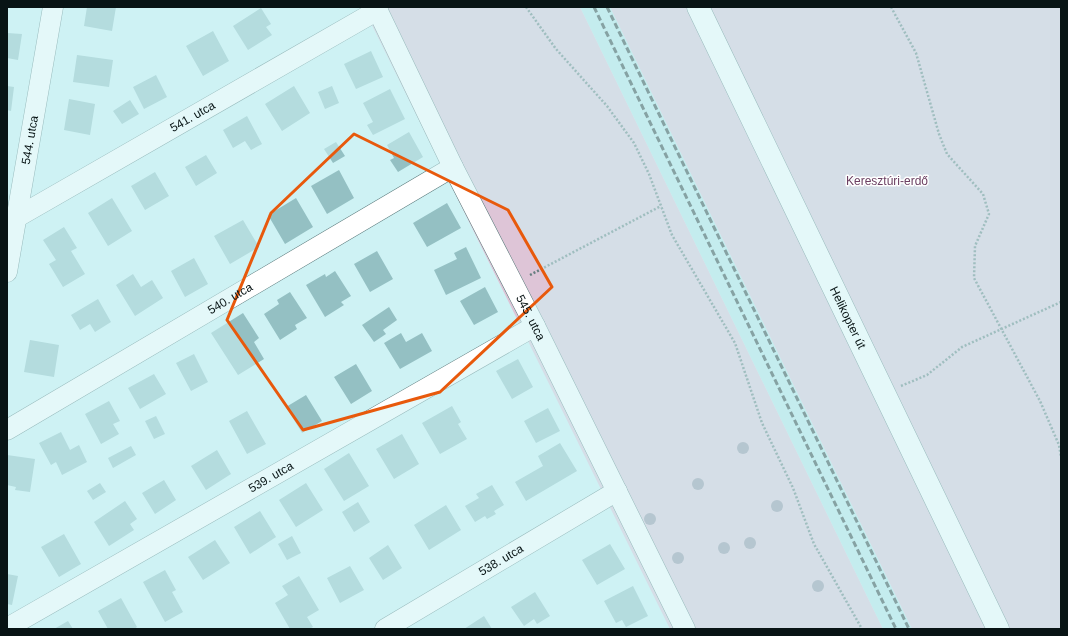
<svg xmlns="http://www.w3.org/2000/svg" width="1068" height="636" font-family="Arial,sans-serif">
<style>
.built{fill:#b8e5e7}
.green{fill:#dec5d7}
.building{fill:#94c0c3}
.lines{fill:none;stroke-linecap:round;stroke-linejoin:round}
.minor-casing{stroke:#58787a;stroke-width:21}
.tertiary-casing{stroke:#58787a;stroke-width:23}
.path{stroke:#667e7f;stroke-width:2.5;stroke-dasharray:2 2;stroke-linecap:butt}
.minor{stroke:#fff;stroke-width:20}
.tertiary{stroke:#fff;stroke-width:22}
.rail{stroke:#2f4041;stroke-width:3;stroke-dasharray:6 3;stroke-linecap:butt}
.tree{fill:#9890a4}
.marked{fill:none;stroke:#e8590c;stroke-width:3;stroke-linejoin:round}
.labels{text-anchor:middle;stroke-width:3;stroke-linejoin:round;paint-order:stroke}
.street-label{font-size:12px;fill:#081415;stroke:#fff}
.park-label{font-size:12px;fill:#6c4062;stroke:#fff}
</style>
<rect width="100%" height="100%" fill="#cef2f4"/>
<path class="built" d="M580,7H610L912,629H883Z"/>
<path class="green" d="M363,7H580L883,629H670Z
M610,7H1061V629H912Z"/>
<path class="building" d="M87,7H116L112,31L84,26Z
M261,8L271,24L266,27L272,35L248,50L233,26Z
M213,31L229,61L203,76L186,46Z
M7,33L22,34L18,60L7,58Z
M371,51L383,77L356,89L344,64Z
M77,55L113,60L109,87L73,82Z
M156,75L167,97L144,109L133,87Z
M7,86L14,87L11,111L7,110Z
M294,86L310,113L282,131L265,104Z
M332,86L339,103L325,109L318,92Z
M390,89L405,119L373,135L367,125L373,122L363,103Z
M69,99L95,104L90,135L64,130Z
M130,100L139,114L122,124L113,111Z
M247,116L262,144L251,150L245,141L233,148L223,130Z
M409,132L423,157L398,172L390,160L394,158L387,145Z
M336,142L345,156L333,163L324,149Z
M206,155L217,173L196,186L185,167Z
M339,170L354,198L327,214L311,186Z
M155,172L169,196L145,210L131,186Z
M112,198L132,231L108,246L88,213Z
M296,198L313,227L285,244L268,215Z
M447,203L461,228L427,247L413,223Z
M243,220L259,247L230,264L214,236Z
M64,227L77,248L71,251L85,274L63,287L49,264L56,260L43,240Z
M466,247L481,278L446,295L434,270L457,259L454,253Z
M377,251L393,279L370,292L354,264Z
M194,258L208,284L185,297L171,271Z
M335,271L351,296L341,302L344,305L325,317L306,285L325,274L326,277Z
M133,274L141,287L152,280L163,298L135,316L116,285Z
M485,287L498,312L474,325L460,301Z
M290,292L307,318L295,325L297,329L280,340L264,314L279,304L277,300Z
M98,299L111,322L95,332L90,324L80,330L71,315Z
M389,307L397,320L383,330L386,334L374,342L362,325Z
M243,313L259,338L254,342L264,359L238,375L211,333Z
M401,333L406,342L422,333L432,351L400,369L384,343Z
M30,340L59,345L54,377L24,372Z
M194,354L208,382L191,391L176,363Z
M518,359L533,387L512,399L496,371Z
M356,364L372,391L351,404L334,377Z
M154,374L166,394L140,409L128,388Z
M306,395L322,421L302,433L286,407Z
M109,401L120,421L113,424L119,434L101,444L85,414Z
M452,406L461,422L458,424L467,439L440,454L422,423Z
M548,408L560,431L536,443L524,421Z
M247,411L266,444L247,454L229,421Z
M156,416L165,434L154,439L145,421Z
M61,432L70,450L79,445L87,462L62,475L56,462L51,465L39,443Z
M402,434L419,464L394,479L376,449Z
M560,443L577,471L526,501L515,482L543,466L538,456Z
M131,446L136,455L113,468L108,458Z
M217,450L231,474L206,490L191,466Z
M349,453L369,486L344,501L324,469Z
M7,455L35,459L30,492L15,490L16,487L7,485Z
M164,480L176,500L155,514L142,493Z
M100,483L106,492L93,500L87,491Z
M306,483L323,510L296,527L279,500Z
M492,485L504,505L494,511L496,514L487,519L485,516L475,522L465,506L479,498L476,494Z
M125,501L137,519L130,524L134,530L109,546L94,522Z
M358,502L370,522L354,532L342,512Z
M446,505L461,530L429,550L414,525Z
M260,511L276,537L250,554L234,527Z
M64,534L81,564L59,577L41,547Z
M292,536L301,553L287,560L278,544Z
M215,540L230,563L203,580L188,557Z
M610,544L625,569L597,585L582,560Z
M388,545L402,568L383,580L369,558Z
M350,566L364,590L340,603L327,578Z
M165,570L176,590L172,592L183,612L165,622L143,582Z
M7,574L18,576L12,605L7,604Z
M299,576L319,610L307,617L313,627L309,629H290L275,603L288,595L282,586Z
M633,586L648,616L626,627L622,620L616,623L604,601Z
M535,592L550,616L537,624L534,619L524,626L511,607Z
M121,598L137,627L134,629H108L98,611Z
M484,616L492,629H464Z
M68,621L73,629H54Z"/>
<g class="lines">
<defs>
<g id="minor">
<path id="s1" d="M376,7L453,167L535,326L685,629"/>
<path id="s2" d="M7,223L378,10"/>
<path id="s3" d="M7,272L53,7"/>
<path id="s4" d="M7,430L453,167"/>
<path id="s5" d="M7,628L535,326"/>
<path id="s6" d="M385,629L617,491"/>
</g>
<g id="tertiary">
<path id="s7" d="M698,7L998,629"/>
</g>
</defs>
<use href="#minor" class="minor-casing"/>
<use href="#tertiary" class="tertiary-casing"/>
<path class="path" d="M526,7L556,49L607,106L634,143L649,174L672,235L735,343L762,423L793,488L814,544L862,629
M891,7L916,53L939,134L947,154L983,194L989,214L975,246L974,278L1040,401L1059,445L1061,457
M530,275L661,206
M901,386L927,375L962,347L1061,302"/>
<use href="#minor" class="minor"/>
<use href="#tertiary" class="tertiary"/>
<path class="rail" d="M594,7L896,629
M607,7L909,629"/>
</g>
<g class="tree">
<circle cx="743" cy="448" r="6"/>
<circle cx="698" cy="484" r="6"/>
<circle cx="777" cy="506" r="6"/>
<circle cx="650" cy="519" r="6"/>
<circle cx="750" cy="543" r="6"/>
<circle cx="724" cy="548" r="6"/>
<circle cx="678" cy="558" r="6"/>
<circle cx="818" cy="586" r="6"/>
</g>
<path d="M0 0H1068V636H0ZM354,134L508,210L552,287L440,392L303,430L227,320L271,213Z" fill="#cef2f4" fill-opacity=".55" fill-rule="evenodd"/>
<path class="marked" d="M354,134L508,210L552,287L440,392L303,430L227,320L271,213Z"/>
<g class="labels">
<g class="street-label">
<text dy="4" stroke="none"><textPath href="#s2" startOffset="214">541. utca</textPath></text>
<text dy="4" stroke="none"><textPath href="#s3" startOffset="134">544. utca</textPath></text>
<text dy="4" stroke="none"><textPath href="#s4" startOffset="259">540. utca</textPath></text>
<text dy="4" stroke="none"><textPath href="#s1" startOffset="347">545. utca</textPath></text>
<text dy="4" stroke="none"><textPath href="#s7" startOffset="345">Helikopter út</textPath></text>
<text dy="4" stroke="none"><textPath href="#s5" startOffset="304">539. utca</textPath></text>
<text dy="4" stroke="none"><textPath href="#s6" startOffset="135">538. utca</textPath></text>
</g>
<g class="park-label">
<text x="887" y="185">Keresztúri-erdő</text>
</g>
</g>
<rect width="1068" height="636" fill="none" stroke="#081415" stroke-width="16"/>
</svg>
